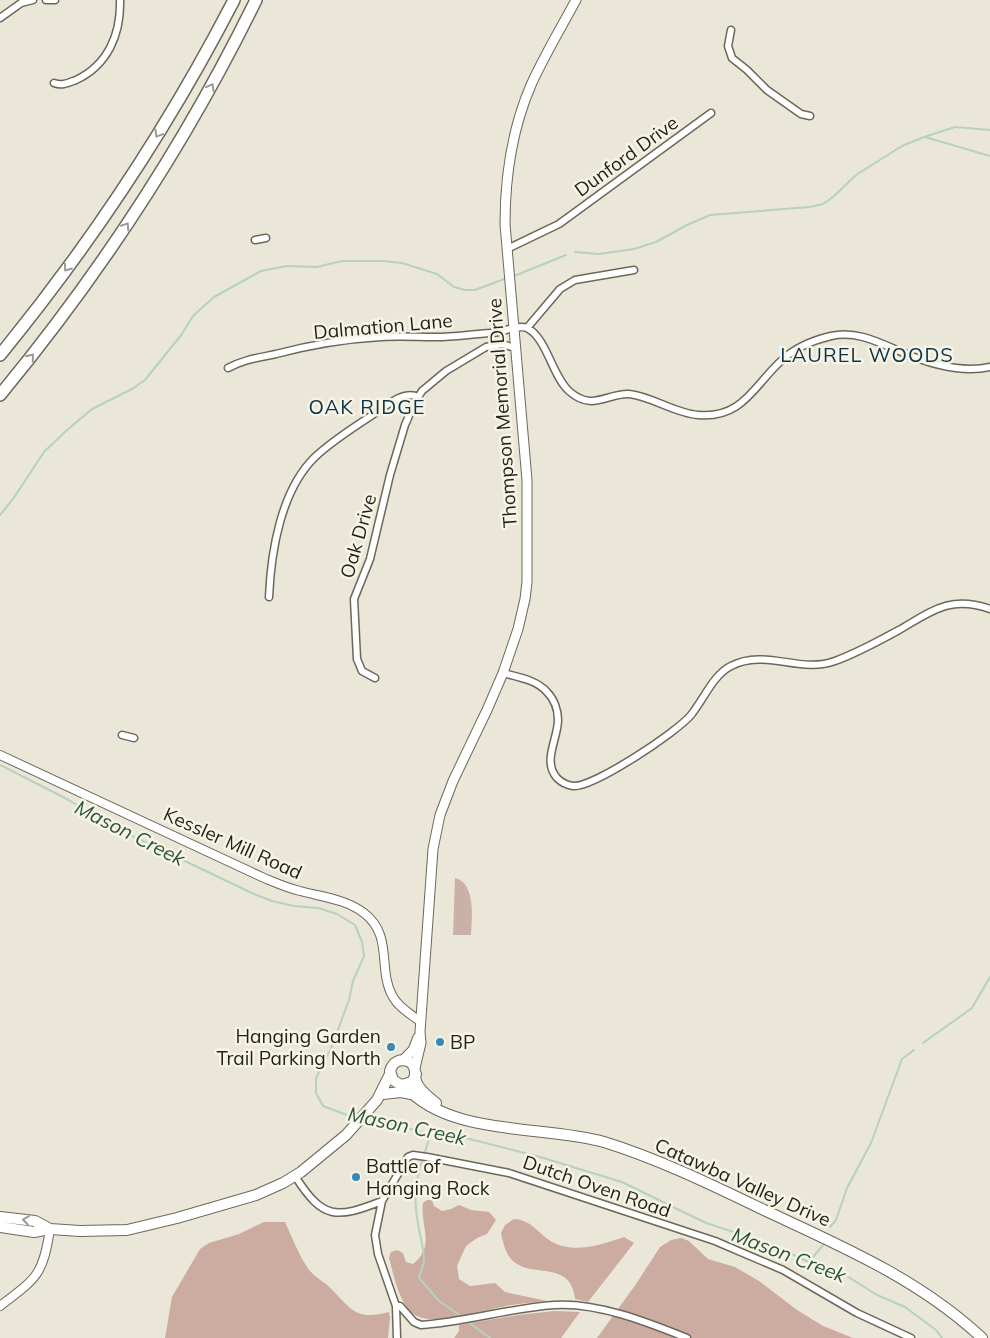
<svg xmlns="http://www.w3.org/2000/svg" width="990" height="1338" font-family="Mulish,sans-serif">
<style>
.green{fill:#cab0a7}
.forest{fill:#ccaba1}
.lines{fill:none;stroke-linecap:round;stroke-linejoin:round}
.stream{stroke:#b6d1bd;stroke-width:2}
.minor-casing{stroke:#6b685b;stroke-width:9}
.tertiary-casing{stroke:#6b685b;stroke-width:10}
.secondary-casing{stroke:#6b685b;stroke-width:11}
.primary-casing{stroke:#6b685b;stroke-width:12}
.motorway-casing{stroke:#6b685b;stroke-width:14}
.minor{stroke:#fff;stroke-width:6}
.tertiary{stroke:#fff;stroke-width:8}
.secondary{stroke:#fff;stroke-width:9}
.primary{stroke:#fff;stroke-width:10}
.motorway{stroke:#fff;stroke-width:11}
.oneway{stroke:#9b9a98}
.poi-dot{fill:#3888b9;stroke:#f7f4e5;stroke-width:2}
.labels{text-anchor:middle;stroke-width:5;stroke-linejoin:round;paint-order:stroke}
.street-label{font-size:19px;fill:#211f1a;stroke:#f7f4e5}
.poi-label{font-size:19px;fill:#211f1a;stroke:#f7f4e5;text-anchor:start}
.neighbourhood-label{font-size:20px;letter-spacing:1px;fill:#0b334a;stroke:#f7f4e5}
.water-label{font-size:20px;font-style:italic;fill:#285537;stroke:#f7f4e5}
</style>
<rect width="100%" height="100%" fill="#eae7d8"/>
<path class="green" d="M455,878C476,883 472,919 471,935H453Z"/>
<path class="forest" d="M427,1200H432L434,1206L442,1211L451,1209L459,1205L471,1210L489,1212L496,1220L487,1234L477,1238L466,1246L457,1266L459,1279L470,1286L495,1283L505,1292L547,1301C536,1302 524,1303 512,1305C489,1308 429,1330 411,1312C398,1299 394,1276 389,1258L391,1252L397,1250L403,1253L406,1262L413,1264C436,1245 420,1228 423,1203Z
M514,1219C531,1220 536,1231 549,1240C571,1255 601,1245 624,1237L634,1243L588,1302L575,1299C571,1258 529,1280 511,1259C505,1252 503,1242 501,1233L505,1225Z
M264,1222H285C292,1237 298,1253 307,1267C311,1274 321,1280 327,1285C350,1306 353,1322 389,1312L390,1318L388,1338H165L172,1297L200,1249L209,1243L239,1234Z
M681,1238L689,1241L708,1259L735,1267L759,1281L797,1310L823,1326L853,1338H597L636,1284L660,1247L671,1240Z
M554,1311L580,1312L561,1338H454L459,1331V1325L518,1315Z"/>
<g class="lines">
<path class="stream" d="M925,137L990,156
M575,252L599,254L634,249L656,242L687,225L710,215L810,207L823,204L833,197L856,175L902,146L924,137L955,127L990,130
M514,276L566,255
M0,515L13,499L44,452L66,431L92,409L132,389L145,380L182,334L193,316L214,297L261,271L287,266L317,267L342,261H383L402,263L437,274L454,287L465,290H475L504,279
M0,765L65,798L126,833L254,894L272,901L294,906L318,908L337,914L355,925L362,942L364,956L353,981L349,1000L330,1051L323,1062L316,1079V1093L323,1106L355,1118
M923,1043L972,1008L990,977
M365,1121L398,1125L430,1135L450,1134L540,1157L622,1182L706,1223L765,1242L809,1262L842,1273L877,1295L905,1307L936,1330L942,1338
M425,1152L430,1135
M422,1161C414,1186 414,1204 419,1229C421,1240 424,1249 424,1260C424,1266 420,1271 419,1278L439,1301L461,1316
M830,1227L836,1220L847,1188L871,1143L902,1059L914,1050
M809,1262L823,1245
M471,1324L490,1338"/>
<defs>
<path id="minor" d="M46,0H55
M0,18L21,3L33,0
M731,30L728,46L732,58L747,70L767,90L801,114L810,116
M54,83C62,86 68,83 76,80C108,65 121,34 120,0
M255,240L266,238
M507,249L559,224L711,113
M527,328L560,289L575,280L634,270
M228,368C245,359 258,358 276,354C310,345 345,339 381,337C399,336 417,337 436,337C454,337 472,334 491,333C503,333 517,324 527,328C547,338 552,376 569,391C592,412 607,393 629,394C651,396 674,413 698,415C743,419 754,385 782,360C795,348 814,340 831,336C857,330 880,343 904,353C930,364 962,373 990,367
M269,597C271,551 281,490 315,457C333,440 356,426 377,412C387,405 405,390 418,397
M503,673C518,677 537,680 547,692C554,699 558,710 558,720C558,739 542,761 557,778C561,782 566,785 573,786C593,788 677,732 691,715C704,699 713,675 731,666C765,648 800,674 835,661C857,653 879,641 899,630C932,611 950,595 990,609
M375,678L362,671L357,659L354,599L370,559L390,475L405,425L414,404L422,391L446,371L486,347L502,344L515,348
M122,735L134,738
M295,1176C323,1220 336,1219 382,1201
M396,1306H400L414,1322L421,1325C466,1322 509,1308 554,1305C597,1302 647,1322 687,1338
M397,1338L396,1306L378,1254L375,1235L382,1201L408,1157L413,1155L427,1157L509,1173L715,1241L783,1270L857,1313L911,1338"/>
<path id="tertiary" d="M0,755L264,878C276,883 287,888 300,891C322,897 346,899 364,913C394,936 377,970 393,997C399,1008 412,1015 421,1022
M0,1306C37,1278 43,1275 50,1229"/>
<path id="secondary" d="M403,1060L413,1050L418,1037
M415,1068L421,1043L420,1032L433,849L440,815L453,781L487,710L503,673L518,629L525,599L527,582V480L505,224C505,176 512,129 531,85C544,56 561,28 576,0"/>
<path id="primary" d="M416,1074L412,1082L401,1085L393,1080L390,1071C393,1061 401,1058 410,1062C417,1068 414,1073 416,1081C419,1091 429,1097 436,1103
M404,1085C448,1137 544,1125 604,1142C659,1159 712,1185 764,1210C841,1246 919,1279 982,1338
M383,1094L401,1092L411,1094
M0,1217L35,1221L50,1229
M0,1227L34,1232L50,1229L80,1231L127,1230L177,1218L256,1195L283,1183L301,1172L346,1135L377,1100L390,1074"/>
<path id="motorway" d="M0,355C90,245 169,126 234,0
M0,395C100,274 187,141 256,0"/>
</defs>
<use href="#minor" class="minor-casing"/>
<use href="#tertiary" class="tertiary-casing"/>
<use href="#secondary" class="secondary-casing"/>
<use href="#primary" class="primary-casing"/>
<use href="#motorway" class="motorway-casing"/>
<use href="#minor" class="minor"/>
<use href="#tertiary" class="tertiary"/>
<use href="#secondary" class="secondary"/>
<use href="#primary" class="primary"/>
<use href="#motorway" class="motorway"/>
</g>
<defs><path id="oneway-chevron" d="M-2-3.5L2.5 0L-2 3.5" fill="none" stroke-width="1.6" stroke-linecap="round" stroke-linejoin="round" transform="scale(1.25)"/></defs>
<g class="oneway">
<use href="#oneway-chevron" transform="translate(211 87) rotate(-61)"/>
<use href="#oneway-chevron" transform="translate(158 134) rotate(121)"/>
<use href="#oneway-chevron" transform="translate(126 226) rotate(-57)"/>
<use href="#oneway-chevron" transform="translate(67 268) rotate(126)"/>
<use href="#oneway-chevron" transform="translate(31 357) rotate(-51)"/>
<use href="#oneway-chevron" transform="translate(26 1220) rotate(-172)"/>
</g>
<g class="poi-dot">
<circle cx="440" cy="1042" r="5"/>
<circle cx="391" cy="1047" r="5"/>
<circle cx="356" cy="1177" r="5"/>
</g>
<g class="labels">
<g class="street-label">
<text transform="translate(626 156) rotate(-36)" y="7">Dunford Drive</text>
<text transform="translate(383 326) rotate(-5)" y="7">Dalmation Lane</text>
<text transform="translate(502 413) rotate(-94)" y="7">Thompson Memorial Drive</text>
<text transform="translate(358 536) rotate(-74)" y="7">Oak Drive</text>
<text transform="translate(233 843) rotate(24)" y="7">Kessler Mill Road</text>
<text transform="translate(743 1182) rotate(24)" y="7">Catawba Valley Drive</text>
<text transform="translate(597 1186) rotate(19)" y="7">Dutch Oven Road</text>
</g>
<g class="poi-label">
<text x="381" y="1043" text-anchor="end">Hanging Garden<tspan x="381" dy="22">Trail Parking North</tspan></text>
<text x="450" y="1049">BP</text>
<text x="366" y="1173">Battle of<tspan x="366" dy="22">Hanging Rock</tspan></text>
</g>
<g class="neighbourhood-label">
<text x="867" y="362">LAUREL WOODS</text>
<text x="367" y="414">OAK RIDGE</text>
</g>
<g class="water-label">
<text transform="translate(130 833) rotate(27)" y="7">Mason Creek</text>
<text transform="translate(407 1126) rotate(12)" y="7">Mason Creek</text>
<text transform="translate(789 1255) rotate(21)" y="7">Mason Creek</text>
</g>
</g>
</svg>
